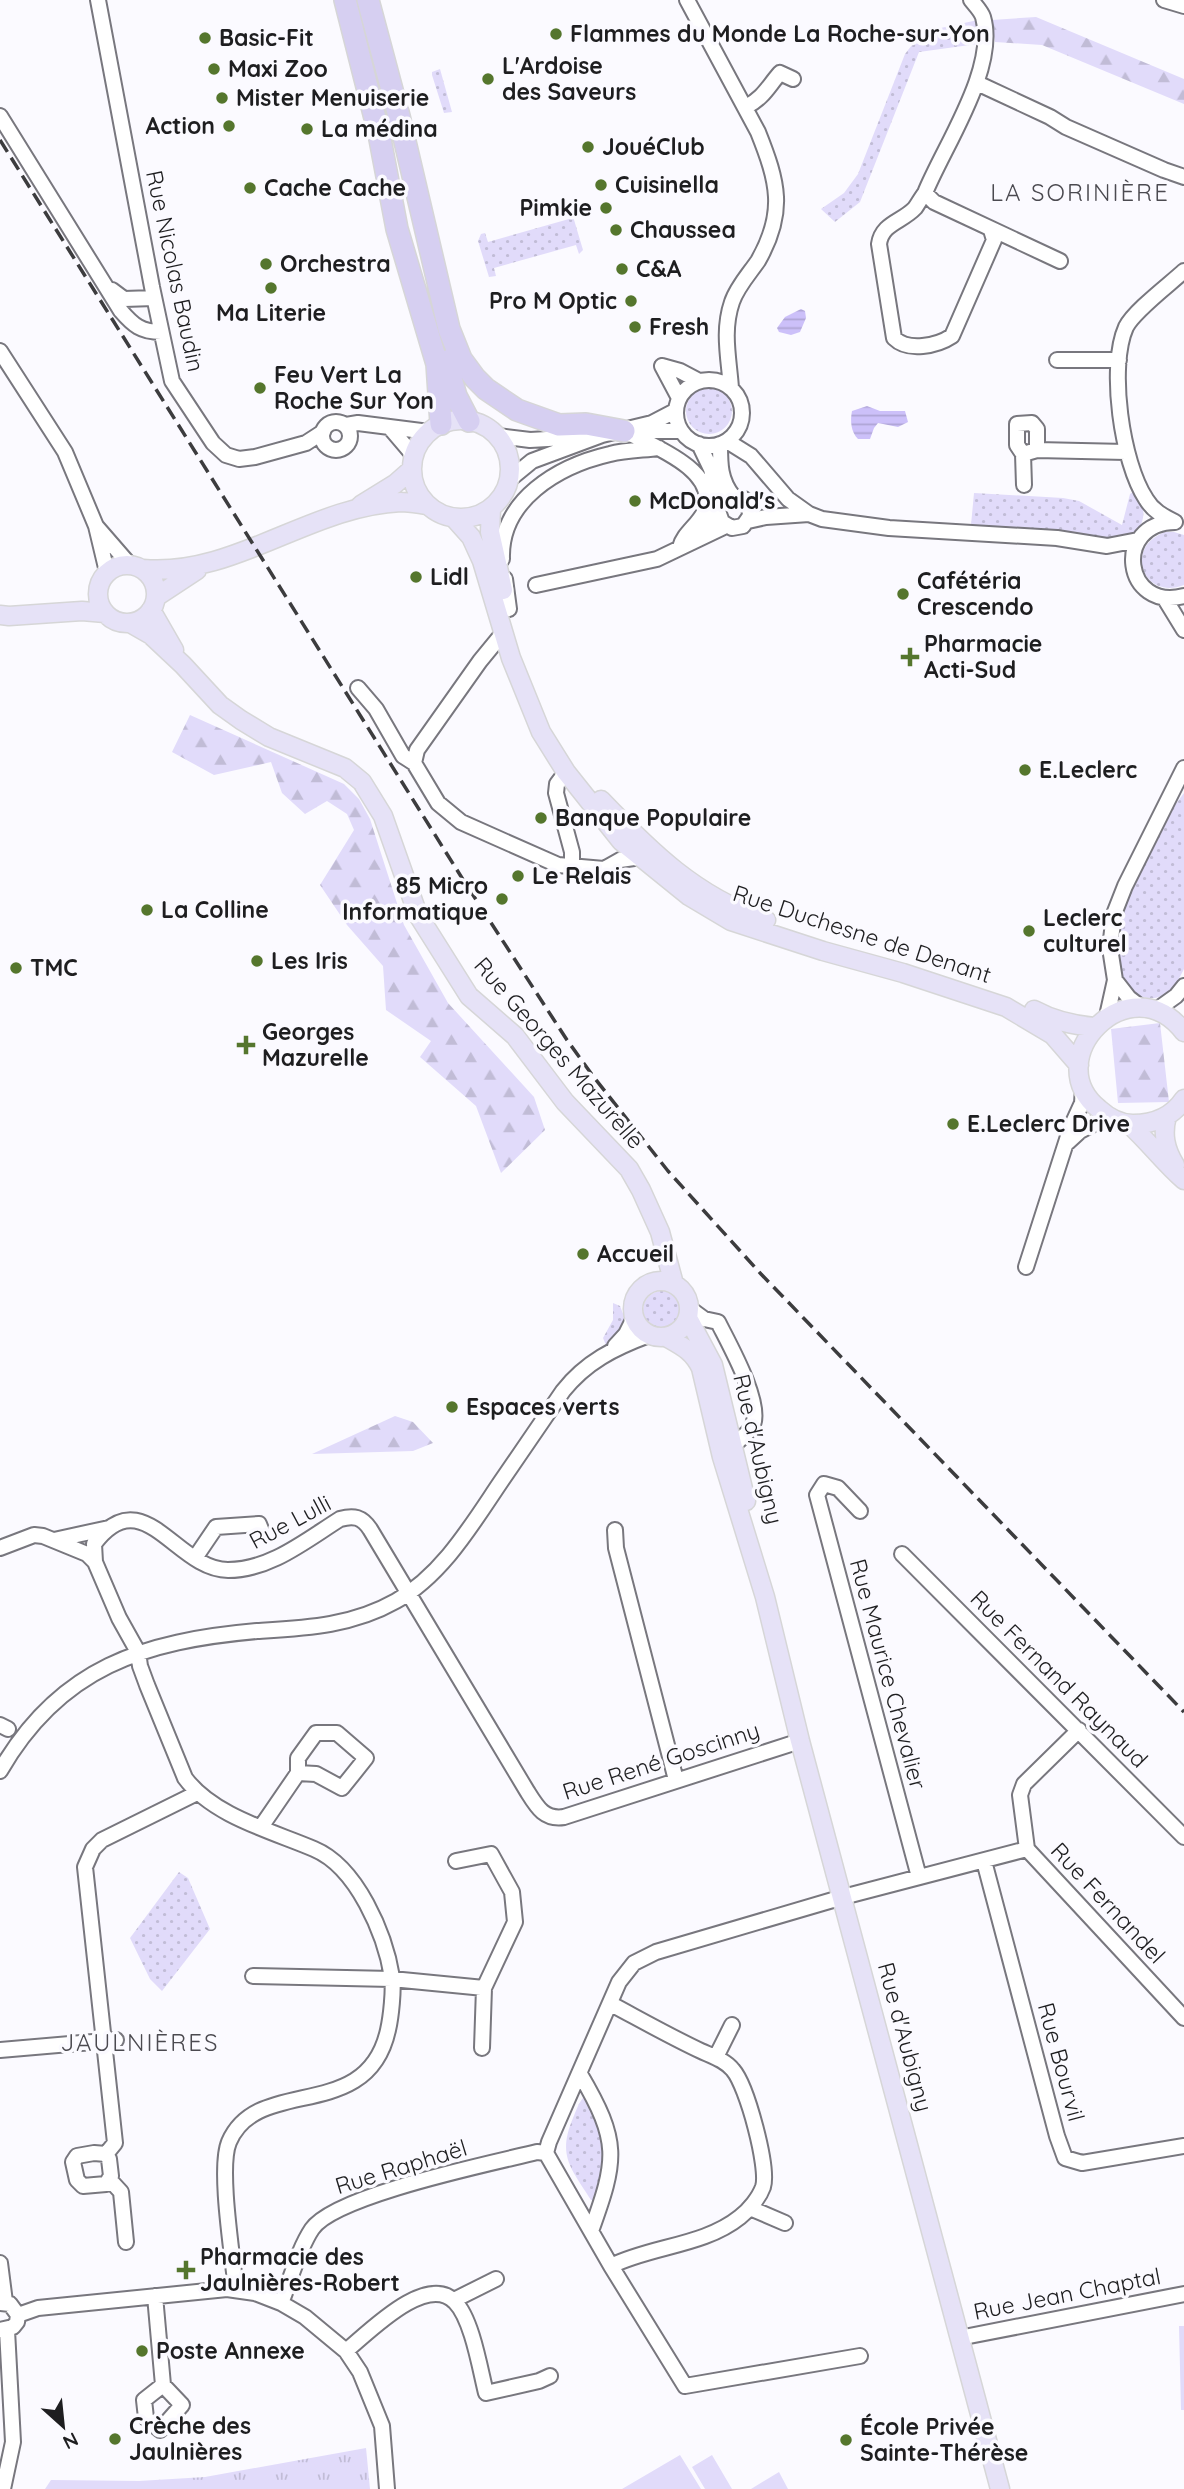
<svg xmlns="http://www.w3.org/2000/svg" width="1184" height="2489" font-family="Quicksand,sans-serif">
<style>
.grass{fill:url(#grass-dots)}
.forest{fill:url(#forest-firs)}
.park{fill:url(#park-tufts)}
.pitch{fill:#e1dbfa}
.water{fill:url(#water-rules)}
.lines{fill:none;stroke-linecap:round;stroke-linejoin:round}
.minor-casing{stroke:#78777e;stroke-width:18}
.major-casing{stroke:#d6d6d7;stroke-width:21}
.highway-casing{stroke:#d6d6d7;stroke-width:24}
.minor{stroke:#fff;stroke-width:14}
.major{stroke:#e6e2f7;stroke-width:18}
.highway{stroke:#d6cff1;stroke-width:21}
.rail{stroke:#3c3c3e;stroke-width:3.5;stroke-dasharray:14 7;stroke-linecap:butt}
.poi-dot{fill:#55762d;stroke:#fbfaff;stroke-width:2.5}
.labels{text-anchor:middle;stroke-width:7;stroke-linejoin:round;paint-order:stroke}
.poi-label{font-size:23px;font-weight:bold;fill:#1e1e20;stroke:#fbfaff;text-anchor:start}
.street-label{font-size:23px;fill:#1e1e20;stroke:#fbfaff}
.neighbourhood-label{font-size:24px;letter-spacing:2px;fill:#4b4a50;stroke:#fbfaff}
</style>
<defs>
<pattern id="grass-dots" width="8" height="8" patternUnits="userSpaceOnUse" patternTransform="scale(1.75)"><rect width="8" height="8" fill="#e1dbfa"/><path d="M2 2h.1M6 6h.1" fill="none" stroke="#c1bcd6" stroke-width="1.8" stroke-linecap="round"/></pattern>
<pattern id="forest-firs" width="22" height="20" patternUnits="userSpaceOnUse" patternTransform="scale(1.75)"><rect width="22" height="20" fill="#e1dbfa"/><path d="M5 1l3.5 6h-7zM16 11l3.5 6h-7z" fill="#c1bcd6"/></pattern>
<pattern id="park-tufts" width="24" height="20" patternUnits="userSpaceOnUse" patternTransform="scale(1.75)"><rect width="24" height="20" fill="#e1dbfa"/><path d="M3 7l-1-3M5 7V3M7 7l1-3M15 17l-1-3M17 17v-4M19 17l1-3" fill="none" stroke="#c1bcd6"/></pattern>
<pattern id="water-rules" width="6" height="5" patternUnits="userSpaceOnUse" patternTransform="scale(1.75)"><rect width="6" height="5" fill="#ccc0f9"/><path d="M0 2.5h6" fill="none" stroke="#afa5d5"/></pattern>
</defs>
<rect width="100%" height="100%" fill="#fbfaff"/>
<path class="grass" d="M978,20L977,44L919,52L860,202L835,222L821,209L844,193L858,174L905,54L922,32Z
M440,69L452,112L444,113L432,75V72Z
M568,210L572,213L583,250L579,254L576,245L494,268L496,276L489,277L478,241L481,234L485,233L488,242L569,219Z
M686 411a23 23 0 1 1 46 0a23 23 0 1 1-46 0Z
M1136,490C1151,513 1143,539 1113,541C1096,542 1066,534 1048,531C1022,528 996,527 971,525L974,493L1063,498L1079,501L1122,525L1130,494Z
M1165,532H1174L1184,535V585C1143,601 1123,547 1165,532Z
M1184,793V969C1170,999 1151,1008 1123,986L1117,936L1121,911L1169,813Z
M643 1310a19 19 0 1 1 38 0a19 19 0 1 1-38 0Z
M613,1303L620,1306L627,1324L612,1343L606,1345L603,1338L613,1320Z
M179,1872L188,1878L210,1929L162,1991L150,1979L130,1938Z
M583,2098L586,2099L603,2133L604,2169L595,2200H591C571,2168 557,2156 573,2118C576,2111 578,2104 583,2098Z"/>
<path class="forest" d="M1036,17L1184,79V104L1042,45L995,42L992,20Z
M190,715L344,784L359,799L370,819L404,925L448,1003L534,1097L545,1130L501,1173L476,1106L420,1057L431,1041L386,1010L383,966L347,925L320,885L354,830L347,814L327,801L305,814L282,793L271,762L214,775L172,752Z
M1160,1023L1169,1102L1118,1103L1111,1029Z
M395,1416L413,1422L433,1443L413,1451L312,1454Z"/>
<path class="park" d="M366,2448L370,2489H45L51,2480L139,2481L205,2477Z"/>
<path class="pitch" d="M1179,2326H1184V2410H1181Z
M680,2455L701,2489H622Z
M712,2455L732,2489H705L692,2467Z
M779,2472L788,2489H751Z"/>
<path class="water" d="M801,309L805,311L806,318L800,332L791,335L779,332L777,328L785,317Z
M867,406L880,411H905L908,422L898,427L878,423L874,428L870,439H858C851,432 850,421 852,411Z"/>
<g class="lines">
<defs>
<path id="minor" d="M98,0L152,287L172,381L213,443L226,455L239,459L255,457L306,443L323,432
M687,0L758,132C778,182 786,212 758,261C749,274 737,287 732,302C722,331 729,359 731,388
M971,0C975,5 981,11 983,17C998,68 944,146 925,193C921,198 918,204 915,208C902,222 882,223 879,244L894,338C908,352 937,346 952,336L994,240L991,230
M1164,0L1184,6
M977,83L1050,117L1066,127L1164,170L1184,177
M746,107C764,97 767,88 780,73L793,79
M0,116L121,311C133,325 141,332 161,332
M925,193L934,202L1060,261
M112,290L124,299L154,298
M0,351L65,452L96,526
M1057,360H1119
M662,366L680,371L699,381
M662,366L679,398
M676 413a33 33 0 1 1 66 0a33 33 0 1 1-66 0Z
M322 436a14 14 0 1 1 28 0a14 14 0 1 1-28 0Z
M346,425L358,423L429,432
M391,429L414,456
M624,431C651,445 722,471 704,512C698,525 683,534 680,547
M639,431H681
M498,436L530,440L583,437
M727,441L751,456L788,499L809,514L822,519L889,528L1057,538L1107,546L1138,540
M699,444L711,469L720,504
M720,444C720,464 720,480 733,496
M1037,450V429L1032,423L1017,424V445L1023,454L1037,450L1126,452
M1023,454L1024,485
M510,479L532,461L602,435L652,423L675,411
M748,521L766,517L809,514
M1175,522C1163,516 1153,511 1146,499C1122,463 1108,367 1126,327C1134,311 1170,284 1184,271
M1175,522C1112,523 1124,612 1184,596
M700,534L725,498L733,496L744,499L749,504L750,516L743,526L732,528L722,522L718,511
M502,559C500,500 558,466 610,454C625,450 643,450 659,448
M107,572L96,526L129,564
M505,579L509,609
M536,585L657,559L726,526
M1165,599L1184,630
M358,688L376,709L403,756L414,763L438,803L461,822L558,865L604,869L620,860L641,857
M414,763L417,750L480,661L503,633
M566,772L557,784L556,793L572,852V867
M1115,980L1129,998L1142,1008
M1155,1011L1176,996L1184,986
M1107,1016L1115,980L1110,948L1114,914L1125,886L1184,768
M1068,1142L1080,1131L1107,1117
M1026,1267L1071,1127L1082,1103L1083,1088
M689,1308L704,1319L718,1322C729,1344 762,1402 753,1425C750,1432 740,1439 734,1445
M615,1346L626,1334L634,1318
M860,1511L838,1488L824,1484L817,1495L919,1877
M615,1530L616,1548L676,1780
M54,1540L109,1528
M0,1548L34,1535L43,1536L87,1554L95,1562L119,1618L138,1652L140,1666L147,1685L185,1778C213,1816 272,1831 314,1849C357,1867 385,1934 392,1977C394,1989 391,2017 388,2030C367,2125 258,2074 229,2142C218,2168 233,2258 236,2290
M902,1554L1184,1837
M195,1558L216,1527L259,1524L263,1534
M95,1562L94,1544C143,1478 176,1570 228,1570C270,1570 305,1541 340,1519C354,1515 362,1517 370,1529L527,1791C537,1807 544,1820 564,1817L800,1741
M0,1725L8,1729
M0,1771C60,1667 144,1641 257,1631C306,1628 352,1626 396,1601C442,1575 471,1526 500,1483C521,1452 542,1422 563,1391C586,1362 614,1348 649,1335
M261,1827L298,1773V1758L316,1733H337L366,1758L342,1788L316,1774L298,1773
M1027,1849L1184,2018
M984,1861L1057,2136L1065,2158L1082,2163L1184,2146
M253,1976L392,1979L484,1988L515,1922L512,1892L491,1854L456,1861
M482,2048L484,1988
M0,2050L116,2040
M716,2057L732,2025
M580,2074C620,2142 617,2159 591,2231
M94,2153L106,2154L109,2159L111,2176L106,2184L83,2186L77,2180L73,2162L77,2156Z
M106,2154L115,2143L85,1867L93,1849L102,1840L197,1793
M109,2179L121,2192L126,2242
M750,2208L785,2223
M0,2263L5,2302
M611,2266C651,2246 704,2246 740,2217C749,2210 759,2198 763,2187C769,2168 747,2086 733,2070C725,2060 712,2056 701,2051C671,2037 641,2020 611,2004
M155,2296L163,2385L144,2400L146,2418L160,2430L182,2405L163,2385
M454,2300L496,2279
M0,2303L10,2304L18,2315L17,2322L13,2327L0,2330
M281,2303C291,2279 298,2250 312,2229C335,2195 493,2163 537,2152L546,2153
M18,2315L38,2308L227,2289L255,2293L281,2303L305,2317L346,2351L360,2372L382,2426L387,2489
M959,2338L1184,2294
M346,2351C368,2333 427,2272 455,2302C472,2319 480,2369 486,2393L539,2381L550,2376
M860,2356L685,2386L611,2266L546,2153L549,2142L619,1982L634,1963L656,1952L843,1897L1027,1849L1020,1795L1024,1784L1079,1730
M3,2489L13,2442L7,2330"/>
<path id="major" d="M412 469a49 49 0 1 1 98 0a49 49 0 1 1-98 0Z
M361,505L395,484L412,469
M491,509L490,532L503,590
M454,518L471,537L482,561L511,658L541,732L566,772L621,841L689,896L731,921L823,951L903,973L1006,1007L1053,1035L1079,1065
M98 594a29 29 0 1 1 58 0a29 29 0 1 1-58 0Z
M143,569C234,577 310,506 401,502C409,502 419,504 427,505
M156,597L197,570
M151,610L174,650
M0,615L9,616L82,611L105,613
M130,623L151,635L183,665L220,705L241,720L269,737L345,768L362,782L383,816L418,915L469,996L515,1036L565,1102L629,1169L641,1190L660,1232L674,1284
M601,800C650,851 697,898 766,920
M1034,1010C1054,1021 1072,1025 1094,1027
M1184,1032C1130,962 1037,1059 1099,1109C1109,1118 1119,1124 1133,1124C1153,1124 1172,1117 1184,1099
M1167,1116C1162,1134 1165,1149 1175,1165
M1129,1124C1149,1142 1164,1163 1184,1180
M633 1309a28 28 0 1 1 56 0a28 28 0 1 1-56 0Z
M688,1318L713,1365L746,1501
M666,1337C682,1346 693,1351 701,1368L722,1457L765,1597L800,1741L1000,2489"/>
<path id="highway" d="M345,0L379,134L397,229L437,364L441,424
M368,0L399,116L449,329L461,359L475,378L486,389L517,410L559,425L586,424L624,431
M446,361L456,396L469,421"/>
</defs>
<use href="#minor" class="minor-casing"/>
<use href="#major" class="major-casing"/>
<use href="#highway" class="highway-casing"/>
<use href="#minor" class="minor"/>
<use href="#major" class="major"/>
<use href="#highway" class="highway"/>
<path class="rail" d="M0,140L462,878L567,1040L593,1076L668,1171L761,1274L1184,1712"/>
</g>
<g class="poi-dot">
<circle cx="556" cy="34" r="7"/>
<circle cx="205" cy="38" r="7"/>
<circle cx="214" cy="69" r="7"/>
<circle cx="488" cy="79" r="7"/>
<circle cx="222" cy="98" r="7"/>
<circle cx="229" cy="126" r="7"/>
<circle cx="307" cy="129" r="7"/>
<circle cx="588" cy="147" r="7"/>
<circle cx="601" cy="185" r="7"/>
<circle cx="250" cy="188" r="7"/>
<circle cx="606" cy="208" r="7"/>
<circle cx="616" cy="230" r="7"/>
<circle cx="266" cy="264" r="7"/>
<circle cx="622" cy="269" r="7"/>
<circle cx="271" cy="288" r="7"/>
<circle cx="631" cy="301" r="7"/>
<circle cx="635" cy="327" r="7"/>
<circle cx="260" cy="388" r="7"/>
<circle cx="635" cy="501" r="7"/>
<circle cx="416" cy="577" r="7"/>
<circle cx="903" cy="594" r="7"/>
<path d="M906.5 646.5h7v7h7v7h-7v7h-7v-7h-7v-7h7z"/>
<circle cx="1025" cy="770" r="7"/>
<circle cx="541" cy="818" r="7"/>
<circle cx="518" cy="876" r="7"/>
<circle cx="502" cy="899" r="7"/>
<circle cx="147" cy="910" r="7"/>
<circle cx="1029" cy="931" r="7"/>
<circle cx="257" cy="961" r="7"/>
<circle cx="16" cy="968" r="7"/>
<path d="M242.5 1034.5h7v7h7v7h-7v7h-7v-7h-7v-7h7z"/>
<circle cx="953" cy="1124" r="7"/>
<circle cx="583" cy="1254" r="7"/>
<circle cx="452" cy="1407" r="7"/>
<path d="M182.5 2259.5h7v7h7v7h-7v7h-7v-7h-7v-7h7z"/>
<circle cx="142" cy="2351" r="7"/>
<circle cx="115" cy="2439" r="7"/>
<circle cx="846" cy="2440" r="7"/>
</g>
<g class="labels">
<g class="poi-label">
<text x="570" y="42">Flammes du Monde La Roche-sur-Yon</text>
<text x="219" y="46">Basic-Fit</text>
<text x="502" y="74">L'Ardoise<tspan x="502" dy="26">des Saveurs</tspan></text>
<text x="228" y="77">Maxi Zoo</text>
<text x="236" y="106">Mister Menuiserie</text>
<text x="215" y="134" text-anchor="end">Action</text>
<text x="321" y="137">La médina</text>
<text x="602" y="155">JouéClub</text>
<text x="615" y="193">Cuisinella</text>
<text x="264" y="196">Cache Cache</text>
<text x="592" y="216" text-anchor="end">Pimkie</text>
<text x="630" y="238">Chaussea</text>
<text x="280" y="272">Orchestra</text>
<text x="636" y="277">C&amp;A</text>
<text x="617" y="309" text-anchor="end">Pro M Optic</text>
<text x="271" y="321" text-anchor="middle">Ma Literie</text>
<text x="649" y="335">Fresh</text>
<text x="274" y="383">Feu Vert La<tspan x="274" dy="26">Roche Sur Yon</tspan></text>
<text x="649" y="509">McDonald's</text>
<text x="430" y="585">Lidl</text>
<text x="917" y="589">Cafétéria<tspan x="917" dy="26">Crescendo</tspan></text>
<text x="924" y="652">Pharmacie<tspan x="924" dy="26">Acti-Sud</tspan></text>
<text x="1039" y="778">E.Leclerc</text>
<text x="555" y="826">Banque Populaire</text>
<text x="532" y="884">Le Relais</text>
<text x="488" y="894" text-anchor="end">85 Micro<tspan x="488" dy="26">Informatique</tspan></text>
<text x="161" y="918">La Colline</text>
<text x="1043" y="926">Leclerc<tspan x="1043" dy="26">culturel</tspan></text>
<text x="271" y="969">Les Iris</text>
<text x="30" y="976">TMC</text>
<text x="262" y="1040">Georges<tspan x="262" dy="26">Mazurelle</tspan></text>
<text x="967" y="1132">E.Leclerc Drive</text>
<text x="597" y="1262">Accueil</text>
<text x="466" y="1415">Espaces verts</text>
<text x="200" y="2265">Pharmacie des<tspan x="200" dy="26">Jaulnières-Robert</tspan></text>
<text x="156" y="2359">Poste Annexe</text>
<text x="129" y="2434">Crèche des<tspan x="129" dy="26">Jaulnières</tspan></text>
<text x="860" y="2435">École Privée<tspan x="860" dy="26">Sainte-Thérèse</tspan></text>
</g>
<g class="street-label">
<text transform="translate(175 271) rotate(78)" y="8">Rue Nicolas Baudin</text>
<text transform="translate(862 934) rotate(18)" y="8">Rue Duchesne de Denant</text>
<text transform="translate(559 1053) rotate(49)" y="8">Rue Georges Mazurelle</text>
<text transform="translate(758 1449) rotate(77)" y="8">Rue d'Aubigny</text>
<text transform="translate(290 1522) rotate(-28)" y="8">Rue Lulli</text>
<text transform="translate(888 1674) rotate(75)" y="8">Rue Maurice Chevalier</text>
<text transform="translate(1059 1679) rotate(45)" y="8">Rue Fernand Raynaud</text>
<text transform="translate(661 1761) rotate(-18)" y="8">Rue René Goscinny</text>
<text transform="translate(1108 1903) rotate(47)" y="8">Rue Fernandel</text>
<text transform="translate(905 2037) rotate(75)" y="8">Rue d'Aubigny</text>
<text transform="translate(1061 2062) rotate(75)" y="8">Rue Bourvil</text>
<text transform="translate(401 2167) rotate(-17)" y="8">Rue Raphaël</text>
<text transform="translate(1067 2294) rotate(-11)" y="8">Rue Jean Chaptal</text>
</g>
<g class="neighbourhood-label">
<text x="1080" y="201">LA SORINIÈRE</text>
<text x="140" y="2051">JAULNIÈRES</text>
</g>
</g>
<g transform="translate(63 2426) rotate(153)" stroke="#fbfaff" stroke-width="5" paint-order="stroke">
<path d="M0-5L12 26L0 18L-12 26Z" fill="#1e1e20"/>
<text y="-10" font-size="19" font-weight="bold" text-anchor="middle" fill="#1e1e20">N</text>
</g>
</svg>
